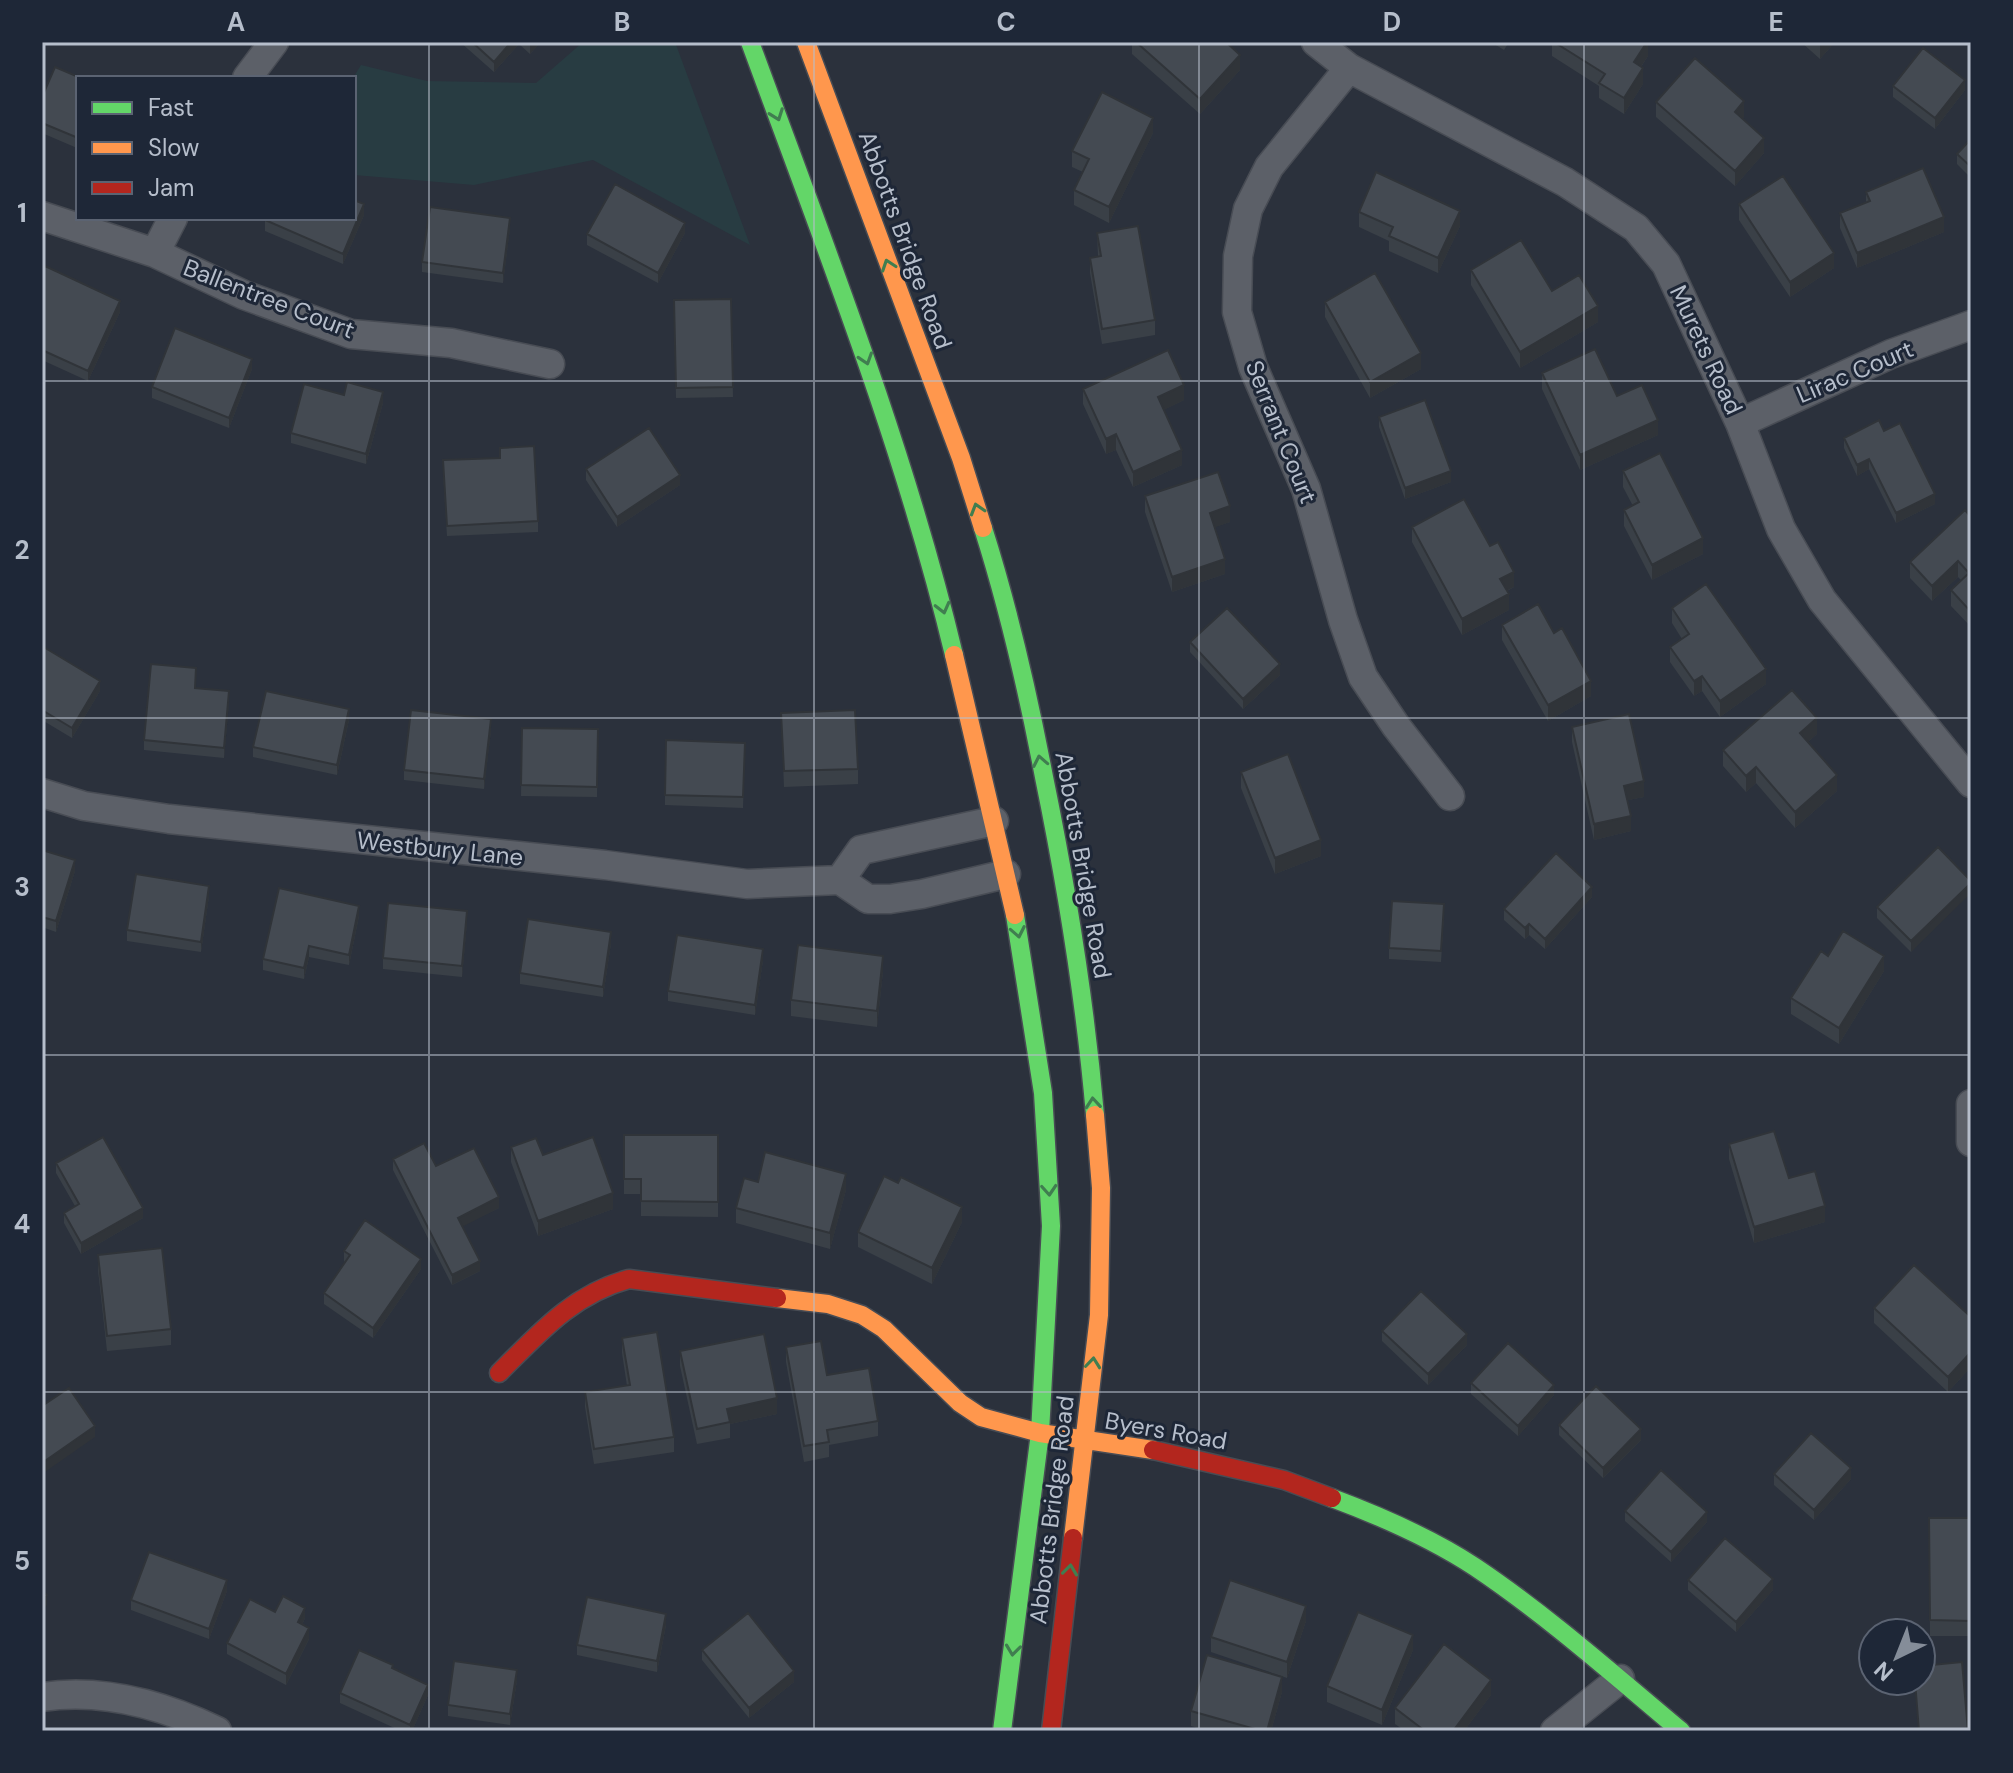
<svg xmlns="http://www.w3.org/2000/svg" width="2013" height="1773" font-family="'DM Sans',sans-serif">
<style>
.green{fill:#283c42}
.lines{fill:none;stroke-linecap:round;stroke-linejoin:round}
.street-casing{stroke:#484c54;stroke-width:31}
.fast-casing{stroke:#484c54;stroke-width:21}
.slow-casing{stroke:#484c54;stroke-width:21}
.jam-casing{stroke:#484c54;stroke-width:21}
.street{stroke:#5c6068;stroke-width:28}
.fast{stroke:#63d668;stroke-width:18}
.slow{stroke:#ff974d;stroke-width:18}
.jam{stroke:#b3261e;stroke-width:18}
.wall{fill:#3a4047}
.shaded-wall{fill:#303439}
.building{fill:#444a52;stroke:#303439;stroke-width:2}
.oneway{stroke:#407e50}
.grid{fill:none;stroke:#b6becb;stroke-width:2;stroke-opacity:0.55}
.labels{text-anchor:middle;stroke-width:6;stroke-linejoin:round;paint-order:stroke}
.street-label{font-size:24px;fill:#b6becb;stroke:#1e2737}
.neatline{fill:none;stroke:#b6becb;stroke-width:3}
.grid-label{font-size:26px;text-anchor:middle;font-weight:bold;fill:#b6becb}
</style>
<rect width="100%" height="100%" fill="#2b313c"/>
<path class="green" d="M583,42H675L750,245L593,160L474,185L354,175L353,78L361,65L427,81L536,83Z"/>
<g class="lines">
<defs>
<path id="street" d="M1316,42L1349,68L1565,182L1636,228L1666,264L1740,423L1781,529L1822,600L1971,783
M1349,68L1269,167L1248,209L1238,256L1237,312L1253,367L1306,489L1343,620L1363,677L1396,726L1450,796
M247,78L274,42
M42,216L155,253L244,295L351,334L451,343L550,364
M155,253L173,218
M1740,423L1891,354L1971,325
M42,793L84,806L169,819L605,865L747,884L840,880L868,899H890L922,894L1006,874
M840,880L861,850L994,821
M1971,1104V1142
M42,1697C102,1688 163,1705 217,1731
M1555,1731L1620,1679"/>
<path id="fast" d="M750,42C824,244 904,446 954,655
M983,528C1009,610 1028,693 1044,777C1067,889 1085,1000 1095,1115
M1332,1498C1380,1516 1431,1538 1475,1567C1548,1616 1614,1675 1681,1731
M1002,1731L1040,1433L1051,1226L1043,1093L1015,915"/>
<path id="slow" d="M806,42L961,458L983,528
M954,655L1015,915
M777,1298L828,1304L862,1315L884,1329L960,1403L981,1417L1040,1433L1153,1450
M1073,1538L1099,1315L1101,1188L1095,1115"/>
<path id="jam" d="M499,1373C539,1333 573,1294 629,1279L777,1298
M1153,1450L1284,1480L1332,1498
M1051,1731L1073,1538"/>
</defs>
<use href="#street" class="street-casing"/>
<use href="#fast" class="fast-casing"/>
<use href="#slow" class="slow-casing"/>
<use href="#jam" class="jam-casing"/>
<use href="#street" class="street"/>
<use href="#fast" class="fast"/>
<use href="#slow" class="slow"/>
<use href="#jam" class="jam"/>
</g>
<path class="wall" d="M460,42H541L530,54L519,44L494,72Z
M1132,42H1226L1240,70L1200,114L1132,54Z
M1491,42H1509L1504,50Z
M1552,42H1648V56L1641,67L1643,84L1624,114L1599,98V86L1552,56Z
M1801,42H1835L1820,59Z
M78,78V161L77,160V148L42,133V97Z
M1893,86L1965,90L1935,129L1893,97Z
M1656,102L1744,117L1742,119L1764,153L1735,186L1656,117Z
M1153,133L1109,223L1074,205V190L1083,172L1072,167V151Z
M1971,139V178L1957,164V154Z
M1866,192L1944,232L1857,268L1840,228V213L1866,202Z
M1739,204L1834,268L1790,297L1739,220Z
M1359,212L1460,226L1438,273L1389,251V241L1359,227Z
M364,215L343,264L265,231V220Z
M510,228L503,283L422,272V262Z
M685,233L658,283L587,245V234Z
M1097,233L1155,320V335L1102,344L1090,273V258L1098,256Z
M1471,270L1552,291L1598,322L1520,368L1471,285Z
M42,272L120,312L88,381L42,360Z
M731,299L733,397L676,398L674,300Z
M1325,302L1421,369L1370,398L1325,317Z
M252,369L229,428L152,398V387Z
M1542,373L1658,435L1580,470L1542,389Z
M1083,389L1184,400L1163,410L1182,465L1133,487L1116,450L1106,454L1083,404Z
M344,395L383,403L366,464L291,443V433Z
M1379,417L1451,482L1405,499L1379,427Z
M1884,431L1935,504L1896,523L1869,469L1857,476L1844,448V438Z
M586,469L680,485L617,527L586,480Z
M443,471L538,521V532L447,536Z
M1623,471L1703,554L1652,580L1624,526V510L1633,506L1623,487Z
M1145,496L1230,522L1214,527L1225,574L1172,592L1145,512Z
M1971,517V627L1951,606V590L1961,580L1958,577L1932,601L1910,578V562Z
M1412,527L1490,546L1514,587L1507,591L1509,610L1462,635L1412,542Z
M1672,608L1766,684L1720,717L1702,691L1694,696L1670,662V647L1682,639L1672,623Z
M1502,625L1591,696L1548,721L1502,640Z
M1190,642L1280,675L1243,709L1190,652Z
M42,646L100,691L72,738L42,720Z
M196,679V688L229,702L224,758L144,750V740Z
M781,713L858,769V784L784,787Z
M349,720L337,775L253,757V747Z
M1572,727L1644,797L1628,800L1631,831L1594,840L1572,742Z
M522,728L598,729L597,797L521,796Z
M491,730L484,789L404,780V770Z
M1817,734L1808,742L1837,791L1795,828L1756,783L1746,792L1723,766V750Z
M745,743L743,808L665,805V795Z
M1241,772L1321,856L1275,874L1241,788Z
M42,850L75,871L56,932L42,927Z
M1971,881L1911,952L1877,918V907Z
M209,896L201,952L127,941V930Z
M1592,897L1545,949L1529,935L1525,939L1504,920V909Z
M1444,914L1441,962L1389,959V948Z
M359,916L349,965L309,957L304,979L263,970V959Z
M467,922L462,977L383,969V958Z
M611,943L603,997L520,984V973Z
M1828,956L1884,971L1839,1044L1791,1014V998Z
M763,960L755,1015L668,1001V991Z
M883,971L877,1027L791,1016V1000Z
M624,1135H718V1217L641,1216V1194H624Z
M1729,1144L1789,1178L1825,1222L1754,1243L1729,1159Z
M511,1147L543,1155L613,1209L538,1236L511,1162Z
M393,1159L436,1166L499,1208L462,1226L480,1271L452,1285L393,1170Z
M56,1163L143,1218L81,1254L64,1223V1213L75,1206L56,1173Z
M758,1182L846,1190L830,1249L736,1223V1208Z
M962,1222L932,1284L858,1247V1232Z
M344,1251L421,1269L373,1338L324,1304V1293L345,1262L344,1261Z
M98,1255L171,1329V1345L107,1351L98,1270Z
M1874,1308L1971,1317V1367L1948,1392L1874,1323Z
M1382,1331L1467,1345L1428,1385L1382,1341Z
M622,1338L674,1437V1452L594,1464L585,1407V1392L627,1386L622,1353Z
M786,1347L827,1375L878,1421V1436L829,1445V1457L804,1462L786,1362Z
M680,1351L777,1414L730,1424V1438L697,1444L680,1366Z
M1471,1383L1554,1395L1518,1436L1471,1394Z
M1559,1425L1641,1440L1603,1478L1559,1435Z
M1774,1474L1851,1479L1814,1520L1774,1485Z
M1625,1511L1707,1522L1671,1562L1625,1521Z
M1929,1518H1971V1636H1930Z
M1688,1580L1773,1590L1736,1632L1688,1590Z
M227,1591L209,1639L131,1610V1600Z
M275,1612L305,1618L302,1625L309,1639L286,1685L227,1654V1643Z
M1306,1621L1287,1678L1211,1652V1637Z
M666,1625L657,1672L577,1655V1645Z
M702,1650L794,1682L749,1718L702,1660Z
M1413,1650L1382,1725L1327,1702V1686Z
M393,1668L428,1695L412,1731H401L340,1703V1693Z
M517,1680L510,1725L448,1716V1705Z
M1282,1692L1271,1731H1208L1191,1726V1711Z
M1491,1695L1464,1731H1405L1395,1724V1708Z"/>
<path class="shaded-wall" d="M511,42H519V44L494,72V62Z
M531,42H541L530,54V43Z
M1647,42H1648V56L1634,77V62Z
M1822,42H1835L1820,59V44Z
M1240,55V70L1200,114V99Z
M1643,68V84L1624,114V98Z
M1965,80V90L1935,129V118Z
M1744,101V117L1735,128V112Z
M1153,118V133L1109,223V207Z
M1764,138V153L1735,186V171Z
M364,204V215L343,264V254Z
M1460,211V226L1438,273V258Z
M1944,217V232L1857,268V253Z
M510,218V228L503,283V273Z
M685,223V233L658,283V273Z
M1834,253V268L1790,297V282Z
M120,301V312L88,381V371Z
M1598,306V322L1520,368V352Z
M1421,353V369L1370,398V382Z
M252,359V369L229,428V418Z
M1184,385V400L1158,413V397Z
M383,392V403L366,464V454Z
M1658,420V435L1580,470V455Z
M1116,434V450L1106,454V439Z
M1182,450V465L1133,487V472Z
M1869,459V469L1857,476V465Z
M1451,471V482L1405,499V488Z
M680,475V485L617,527V517Z
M1935,494V504L1896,523V513Z
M1230,506V522L1210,529V513Z
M1703,538V554L1652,580V565Z
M1225,559V574L1172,592V577Z
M1958,561V577L1932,601V586Z
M1514,572V587L1500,594V579Z
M1509,594V610L1462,635V619Z
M1280,664V675L1243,709V699Z
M1766,669V684L1720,717V701Z
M1702,676V691L1694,696V681Z
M100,681V691L72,738V728Z
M1591,681V696L1548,721V705Z
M229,691V702L224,758V748Z
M349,709V720L337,775V765Z
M1817,718V734L1800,749V733Z
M491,719V730L484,789V779Z
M1756,767V783L1746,792V776Z
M1837,775V791L1795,828V812Z
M1644,781V797L1624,801V786Z
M1631,816V831L1594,840V824Z
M1321,840V856L1275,874V858Z
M75,860V871L56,932V921Z
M1971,883V893L1911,952V941Z
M209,886V896L201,952V942Z
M1592,887V897L1545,949V939Z
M359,906V916L349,965V955Z
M467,911V922L462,977V966Z
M1529,924V935L1525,939V928Z
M611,932V943L603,997V987Z
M309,946V957L304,979V968Z
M763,949V960L755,1015V1005Z
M883,956V971L877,1027V1011Z
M1884,956V971L1839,1044V1028Z
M846,1174V1190L830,1249V1233Z
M613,1193V1209L538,1236V1221Z
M499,1197V1208L458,1229V1218Z
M1825,1206V1222L1754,1243V1227Z
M962,1207V1222L932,1284V1268Z
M143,1208V1218L81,1254V1243Z
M421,1259V1269L373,1338V1328Z
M480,1261V1271L452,1285V1275Z
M1467,1334V1345L1428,1385V1374Z
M1971,1352V1367L1948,1392V1377Z
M1554,1385V1395L1518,1436V1426Z
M777,1398V1414L730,1424L727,1409Z
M95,1426V1437L42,1474V1463Z
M1641,1429V1440L1603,1478V1468Z
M1851,1468V1479L1814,1520V1510Z
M1707,1512V1522L1671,1562V1552Z
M1773,1579V1590L1736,1632V1622Z
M227,1580V1591L209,1639V1629Z
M47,1595V1605L42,1612V1602Z
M1306,1606V1621L1287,1678V1662Z
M305,1608V1618L298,1633V1622Z
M666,1614V1625L657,1672V1661Z
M309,1628V1639L286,1685V1674Z
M1413,1635V1650L1382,1725V1710Z
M517,1670V1680L510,1725V1714Z
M794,1671V1682L749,1718V1708Z
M1282,1677V1692L1271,1731H1267Z
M1491,1680V1695L1464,1731H1453Z
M428,1685V1695L412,1731H410V1725Z"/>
<path class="building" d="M472,42H511L494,62Z
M1136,42H1226L1240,55L1200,99Z
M1554,42H1647L1634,62L1643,68L1624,98L1599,83L1605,74Z
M1923,48L1965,80L1935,118L1893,86Z
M1695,58L1744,101L1735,112L1764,138L1735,171L1656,102Z
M55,67L81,78H78V138L42,123V97Z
M1102,92L1153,118L1109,207L1074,190L1089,159L1072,151Z
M1971,139V167L1957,154Z
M1923,168L1944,217L1857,253L1840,213L1870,201L1866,192Z
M1376,172L1460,211L1438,258L1389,236L1393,227L1359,212Z
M1783,176L1834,253L1790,282L1739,204Z
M615,184L685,223L658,273L587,234Z
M354,200L364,204L343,254L265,220L266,218H354Z
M430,207L510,218L503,273L422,262Z
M1138,226L1155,320L1102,329L1090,258L1101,256L1097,233Z
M1521,240L1552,291L1579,275L1598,306L1520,352L1471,270Z
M45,266L120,301L88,371L42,350V272Z
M1375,273L1421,353L1370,382L1325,302Z
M731,299L733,387L676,388L674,300Z
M175,328L252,359L229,418L152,387Z
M1595,349L1617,396L1642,385L1658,420L1580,455L1542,373Z
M1168,350L1184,385L1158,397L1182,450L1133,472L1116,434L1106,439L1083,389Z
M347,382L383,392L366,454L291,433L304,384L344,395Z
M1425,400L1451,471L1405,488L1379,417Z
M1879,420L1884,431L1900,423L1935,494L1896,513L1869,459L1857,465L1844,438Z
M649,428L680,475L617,517L586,469Z
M534,446L538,521L447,526L443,460L500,458V448Z
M1660,453L1703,538L1652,565L1624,510L1639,502L1623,471Z
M1218,472L1230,506L1210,513L1225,559L1172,577L1145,496Z
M1464,499L1490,546L1498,542L1514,572L1500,579L1509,594L1462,619L1412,527Z
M1965,510L1971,517V612L1951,590L1969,573L1958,561L1932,586L1910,562Z
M1706,584L1766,669L1720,701L1702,676L1694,681L1670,647L1689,634L1672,608Z
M1538,604L1554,633L1562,628L1591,681L1548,705L1502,625Z
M1227,608L1280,664L1243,699L1190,642Z
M42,646L100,681L72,728L42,710Z
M151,664L196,668L195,688L229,691L224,748L144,740Z
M1792,690L1817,718L1800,733L1837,775L1795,812L1756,767L1746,776L1723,750Z
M266,691L349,709L337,765L253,747Z
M411,710L491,719L484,779L404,770Z
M855,710L858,769L784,771L781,713Z
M1629,714L1644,781L1624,786L1631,816L1594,824L1572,727Z
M522,728L598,729L597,787L521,785Z
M666,740L745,743L743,797L665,795Z
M1288,754L1321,840L1275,858L1241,772Z
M1938,847L1971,881V883L1911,941L1877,907Z
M42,850L75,860L56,921L42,917Z
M1556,853L1592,887L1545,939L1529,924L1525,928L1504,909Z
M136,874L209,886L201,942L127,930Z
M279,888L359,906L349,955L309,946L304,968L263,959Z
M1392,901L1444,904L1441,951L1389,948Z
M388,903L467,911L462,966L383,958Z
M528,919L611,932L603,987L520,973Z
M1843,931L1884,956L1839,1028L1791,998L1821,951L1828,956Z
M677,935L763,949L755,1005L668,991Z
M798,945L883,956L877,1011L791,1000Z
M1774,1131L1789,1178L1815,1171L1825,1206L1754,1227L1729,1144Z
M624,1135H718V1202L641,1201V1179H624Z
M103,1137L143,1208L81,1243L64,1213L79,1204L56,1163Z
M593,1137L613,1193L538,1221L511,1147L536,1138L543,1155Z
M424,1143L436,1166L474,1148L499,1197L458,1218L480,1261L452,1275L393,1159Z
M765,1152L846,1174L830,1233L736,1208L744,1178L758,1182Z
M884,1176L898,1183L901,1177L962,1207L932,1268L858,1232Z
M365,1220L421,1259L373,1328L324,1293L350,1255L344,1251Z
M162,1248L171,1329L107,1336L98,1255Z
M1914,1265L1971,1317V1352L1948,1377L1874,1308Z
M1421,1291L1467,1334L1428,1374L1382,1331Z
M657,1332L674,1437L594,1449L585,1392L630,1385L622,1338Z
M764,1334L777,1398L727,1409L730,1422L697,1429L680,1351Z
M821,1341L827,1375L869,1368L878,1421L827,1430L829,1442L804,1446L786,1347Z
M1508,1343L1554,1385L1518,1426L1471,1383Z
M1596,1386L1641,1429L1603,1468L1559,1425Z
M69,1388L95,1426L42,1463V1406Z
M1811,1433L1851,1468L1814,1510L1774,1474Z
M1661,1470L1707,1512L1671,1552L1625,1511Z
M1929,1518H1971V1621L1930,1620Z
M1725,1538L1773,1579L1736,1622L1688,1580Z
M149,1552L227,1580L209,1629L131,1600Z
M1230,1580L1306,1606L1287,1662L1211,1637Z
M42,1591L47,1595L42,1602Z
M283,1596L305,1608L298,1622L309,1628L286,1674L227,1643L250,1599L275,1612Z
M587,1597L666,1614L657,1661L577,1645Z
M1358,1612L1413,1635L1382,1710L1327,1686Z
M748,1613L794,1671L749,1708L702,1650Z
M1444,1644L1491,1680L1453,1731H1425L1395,1708Z
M359,1650L393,1665L392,1668L428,1685L410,1725L340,1693Z
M1207,1655L1282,1677L1267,1731H1262L1191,1711Z
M454,1661L517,1670L510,1714L448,1705Z
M1962,1662L1968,1731H1919L1915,1681H1921V1666Z"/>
<defs><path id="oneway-chevron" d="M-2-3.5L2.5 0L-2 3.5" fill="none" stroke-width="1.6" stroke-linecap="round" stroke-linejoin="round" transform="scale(2)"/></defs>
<g class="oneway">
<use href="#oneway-chevron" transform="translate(777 115) rotate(70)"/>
<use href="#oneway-chevron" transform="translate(888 265) rotate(-109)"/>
<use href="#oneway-chevron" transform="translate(866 359) rotate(72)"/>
<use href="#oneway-chevron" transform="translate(977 509) rotate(-107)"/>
<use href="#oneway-chevron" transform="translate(943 608) rotate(76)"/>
<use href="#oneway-chevron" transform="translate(1040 761) rotate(-101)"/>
<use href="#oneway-chevron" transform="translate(1018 932) rotate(79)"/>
<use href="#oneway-chevron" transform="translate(1093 1103) rotate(-95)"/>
<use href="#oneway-chevron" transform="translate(1049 1190) rotate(86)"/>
<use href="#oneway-chevron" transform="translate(1093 1363) rotate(-84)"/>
<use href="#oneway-chevron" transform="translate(1070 1570) rotate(-83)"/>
<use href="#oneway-chevron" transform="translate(1013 1650) rotate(97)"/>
</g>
<path class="grid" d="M429,42V1731M814,42V1731M1199,42V1731M1584,42V1731M42,381H1971M42,718H1971M42,1055H1971M42,1392H1971"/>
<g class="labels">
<g class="street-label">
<text transform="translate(905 240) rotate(70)" y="8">Abbotts Bridge Road</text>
<text transform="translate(269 299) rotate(21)" y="8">Ballentree Court</text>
<text transform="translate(1706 350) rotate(65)" y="8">Murets Road</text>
<text transform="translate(1855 372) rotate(-23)" y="8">Lirac Court</text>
<text transform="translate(1281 432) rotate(68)" y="8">Serrant Court</text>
<text transform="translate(440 849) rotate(6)" y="8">Westbury Lane</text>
<text transform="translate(1083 865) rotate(80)" y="8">Abbotts Bridge Road</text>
<text transform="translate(1166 1431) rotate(10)" y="8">Byers Road</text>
<text transform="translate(1052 1510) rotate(-83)" y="8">Abbotts Bridge Road</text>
</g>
</g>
<rect width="2013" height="1773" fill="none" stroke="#1e2737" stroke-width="88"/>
<rect x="76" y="76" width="280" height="144" fill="#1e2737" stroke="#5b6372" stroke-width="2"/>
<rect x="92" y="102" width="40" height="12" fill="#63d668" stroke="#5b6372" stroke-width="2"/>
<text x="148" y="116" font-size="24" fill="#b6becb">Fast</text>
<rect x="92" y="142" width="40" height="12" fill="#ff974d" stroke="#5b6372" stroke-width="2"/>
<text x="148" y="156" font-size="24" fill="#b6becb">Slow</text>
<rect x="92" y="182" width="40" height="12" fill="#b3261e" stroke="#5b6372" stroke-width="2"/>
<text x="148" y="196" font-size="24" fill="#b6becb">Jam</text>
<g transform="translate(1897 1657) rotate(223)"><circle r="38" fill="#1e2737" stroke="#5b6372" stroke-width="2"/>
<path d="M0-6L14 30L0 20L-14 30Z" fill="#858d99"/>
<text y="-12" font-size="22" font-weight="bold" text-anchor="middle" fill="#b6becb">N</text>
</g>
<rect x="44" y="44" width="1925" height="1685" class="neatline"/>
<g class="grid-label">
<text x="236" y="31">A</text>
<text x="622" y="31">B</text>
<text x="1006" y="31">C</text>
<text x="1392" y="31">D</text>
<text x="1776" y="31">E</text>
<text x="22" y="222">1</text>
<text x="22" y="559">2</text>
<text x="22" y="896">3</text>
<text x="22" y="1233">4</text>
<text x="22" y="1570">5</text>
</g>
</svg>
